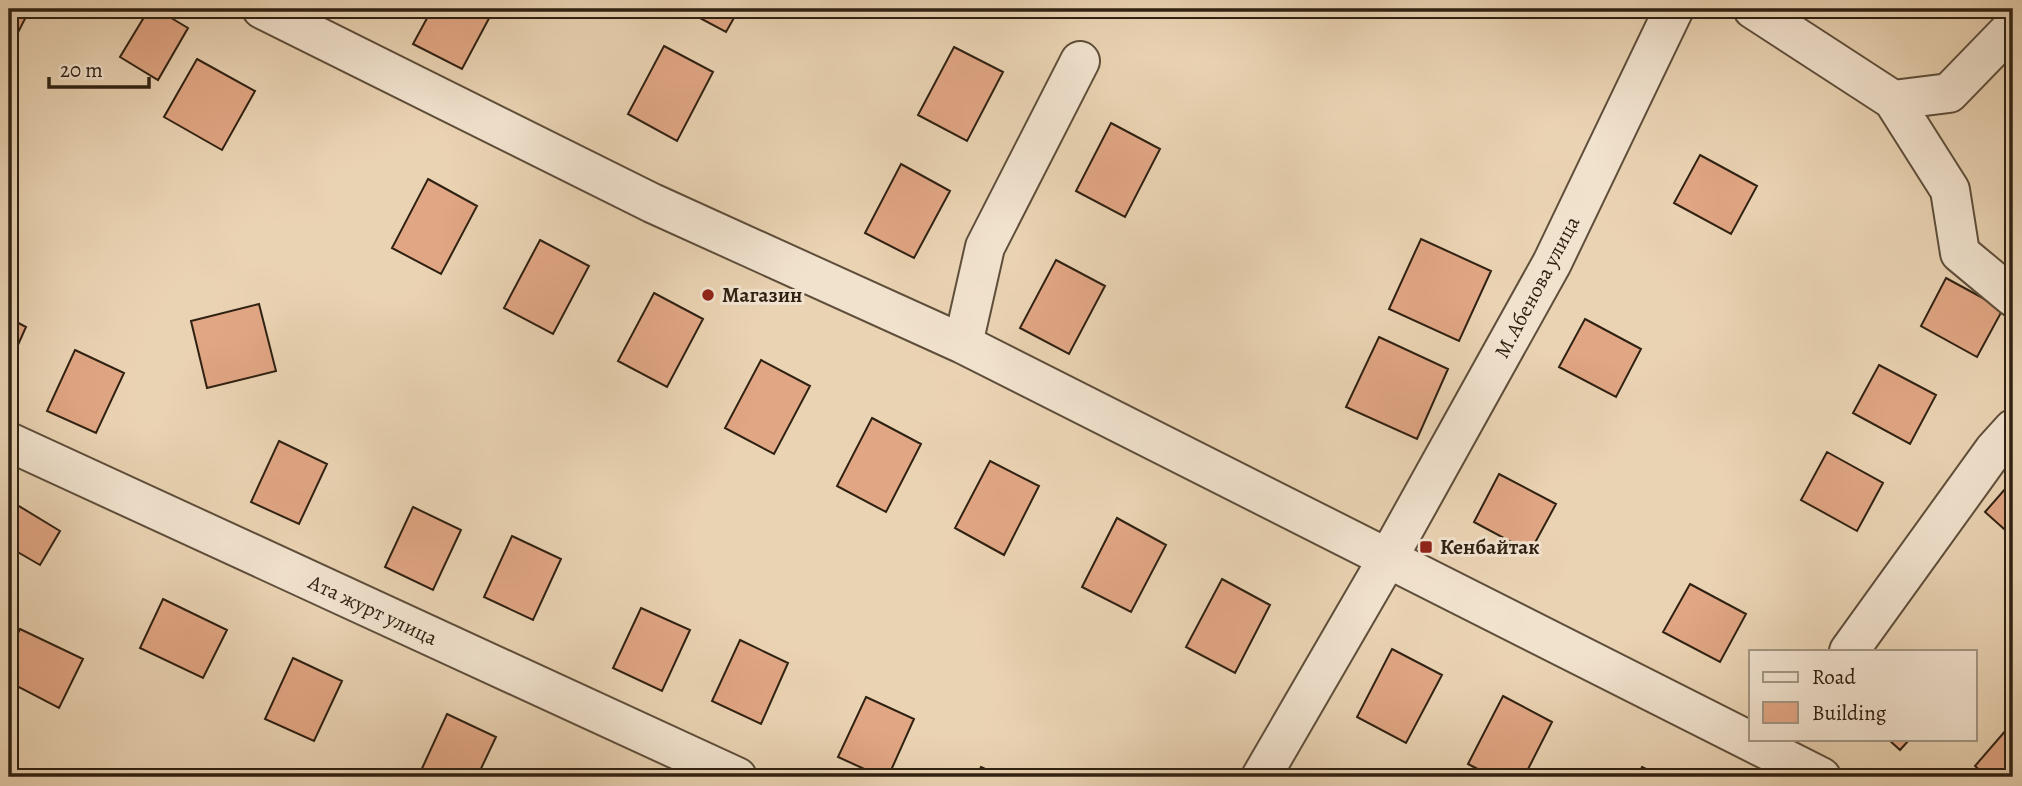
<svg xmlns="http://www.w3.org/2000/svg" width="2022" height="786" font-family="Alegreya,serif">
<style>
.building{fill:#e1a684;stroke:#2f2112;stroke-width:2}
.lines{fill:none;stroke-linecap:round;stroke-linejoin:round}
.street-casing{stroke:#5e4e3a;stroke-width:42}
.street{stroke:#f1e2ce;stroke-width:38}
.poi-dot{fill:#8f2418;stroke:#f1e2ce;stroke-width:2.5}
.labels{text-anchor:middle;stroke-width:6;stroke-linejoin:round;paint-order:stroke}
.street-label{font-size:21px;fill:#2f2112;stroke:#f1e2ce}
.poi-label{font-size:21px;font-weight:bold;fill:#2f2112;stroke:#f1e2ce;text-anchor:start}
</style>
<rect width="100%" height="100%" fill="#ead3b3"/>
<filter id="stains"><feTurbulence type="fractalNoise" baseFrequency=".00286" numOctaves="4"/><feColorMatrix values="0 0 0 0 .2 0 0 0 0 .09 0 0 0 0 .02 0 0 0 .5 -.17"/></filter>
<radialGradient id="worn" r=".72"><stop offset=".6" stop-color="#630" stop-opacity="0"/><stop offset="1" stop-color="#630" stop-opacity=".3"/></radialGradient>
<path class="building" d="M9,9H30L11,46L9,45Z
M149,9H156L188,28L158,80L120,57Z
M432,9H494L462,69L413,44Z
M683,9H739L726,32Z
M664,46L713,72L677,141L628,114Z
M954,47L1003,72L967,141L918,115Z
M197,59L255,91L222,150L164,117Z
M1111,123L1160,149L1125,217L1076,191Z
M1700,155L1757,186L1731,234L1674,203Z
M901,164L950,191L914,258L865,233Z
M428,179L477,206L441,274L392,248Z
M1421,239L1491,271L1459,341L1389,309Z
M540,240L589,266L553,334L504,308Z
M1056,260L1105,286L1069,354L1020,328Z
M1946,278L2003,309L1977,357L1921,326Z
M654,293L703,319L667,387L618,361Z
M259,304L276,371L207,388L191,321Z
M9,318L26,327L9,365Z
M1585,319L1641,349L1616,397L1559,367Z
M1379,337L1448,369L1417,439L1346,407Z
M75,350L124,373L96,433L47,411Z
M761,360L810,386L774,454L725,428Z
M1879,365L1936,395L1910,444L1853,413Z
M872,418L921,444L886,512L837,486Z
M279,441L327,464L299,524L251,502Z
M1827,452L1883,483L1857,531L1801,500Z
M990,461L1039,486L1004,555L955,528Z
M1499,474L1556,504L1530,552L1474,522Z
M2013,480V537L1985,512Z
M9,500L60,531L40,565L9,547Z
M413,507L461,530L433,590L385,567Z
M1117,518L1166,545L1131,612L1082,587Z
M512,536L561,559L533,620L484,597Z
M1222,579L1270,605L1235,673L1186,647Z
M1690,584L1746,614L1720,662L1663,632Z
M163,599L227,630L203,678L140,648Z
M641,608L690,630L662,691L613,668Z
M20,629L83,659L59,708L9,682V651Z
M740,640L788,663L761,724L712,701Z
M1392,649L1442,675L1406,743L1357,717Z
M293,658L342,681L314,741L265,719Z
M1503,696L1552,722L1524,777H1493L1468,764Z
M866,697L914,719L888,777H882L838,757Z
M447,714L496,737L477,777H424L419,775Z
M2013,722V777H1987L1975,766Z
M1888,739H1910L1900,750Z
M981,767L1002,777H976Z
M1642,767L1662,777H1637Z"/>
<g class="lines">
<defs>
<path id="street" d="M262,9L652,203L963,344L1821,777
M1753,9L1893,100L1949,93L2013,27
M1893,100L1950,190L1960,253L2013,297
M963,344L985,247L1080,61
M9,442L737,777
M1849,651L1994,450L2013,429
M1261,777L1388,558L1552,263L1674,9"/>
</defs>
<use href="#street" class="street-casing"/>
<use href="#street" class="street"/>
</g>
<g class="poi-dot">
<circle cx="708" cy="295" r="7"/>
<rect x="1419" y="540" width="14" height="14" rx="3.5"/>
</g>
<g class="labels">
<g class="street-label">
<text transform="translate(1537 287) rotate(-62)" y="7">М.Абенова улица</text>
<text transform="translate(373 610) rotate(25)" y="7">Ата журт улица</text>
</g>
<g class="poi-label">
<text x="722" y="302">Магазин</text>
<text x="1440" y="554">Кенбайтак</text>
</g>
</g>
<rect width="2022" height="786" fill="none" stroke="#ead3b3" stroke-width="35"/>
<rect x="10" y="10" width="2001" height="765" fill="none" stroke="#2f2112" stroke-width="3.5"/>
<rect x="18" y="18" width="1987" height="751" fill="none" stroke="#2f2112" stroke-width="2"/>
<rect x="1749" y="650" width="228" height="91" fill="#f1e2ce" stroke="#a39583" stroke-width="2"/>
<rect x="1763" y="672" width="35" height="10" fill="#f1e2ce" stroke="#a39583" stroke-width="2"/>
<text x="1812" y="684" font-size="21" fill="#2f2112">Road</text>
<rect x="1763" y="702" width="35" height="21" fill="#e1a684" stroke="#a39583" stroke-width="2"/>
<text x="1812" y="720" font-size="21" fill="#2f2112">Building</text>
<path d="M49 77v10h100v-10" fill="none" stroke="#2f2112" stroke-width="3.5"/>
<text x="60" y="77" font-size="21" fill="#2f2112" stroke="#f1e2ce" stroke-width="5" paint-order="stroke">20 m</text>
<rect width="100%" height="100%" filter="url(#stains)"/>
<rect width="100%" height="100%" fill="url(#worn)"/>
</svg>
